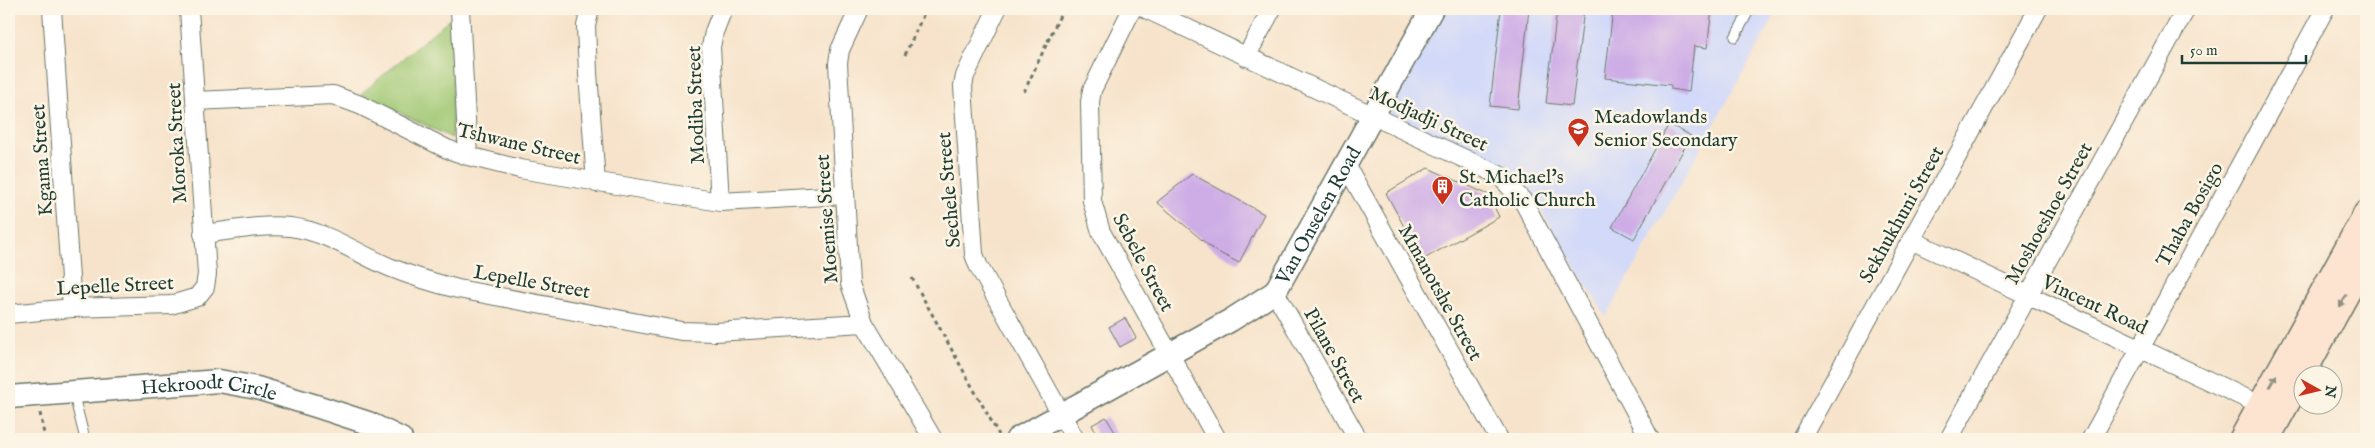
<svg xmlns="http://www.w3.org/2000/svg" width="2375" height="448" font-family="'IM FELL English',serif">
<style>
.built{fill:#d2d9f9}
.green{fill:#9fc772;stroke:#5f8253}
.building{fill:#ceade6}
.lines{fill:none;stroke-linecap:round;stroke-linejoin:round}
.service-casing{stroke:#6b7769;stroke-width:11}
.minor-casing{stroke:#6b7769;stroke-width:20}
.tertiary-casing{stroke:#6b7769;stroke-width:25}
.secondary-casing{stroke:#6b7769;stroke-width:28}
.path{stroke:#6b7769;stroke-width:3;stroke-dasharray:4 4;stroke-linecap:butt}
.service{stroke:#fff;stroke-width:9}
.minor{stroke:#fff;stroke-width:18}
.tertiary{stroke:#fff;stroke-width:22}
.secondary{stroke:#fde4d1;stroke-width:25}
.oneway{fill:#8e9082}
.labels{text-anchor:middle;stroke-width:5;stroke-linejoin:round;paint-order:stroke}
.street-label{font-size:20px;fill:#1f3d34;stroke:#fcf5e5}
.poi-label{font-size:20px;fill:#1f3d34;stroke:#fcf5e5;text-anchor:start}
</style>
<rect width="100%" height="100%" fill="#fcf5e5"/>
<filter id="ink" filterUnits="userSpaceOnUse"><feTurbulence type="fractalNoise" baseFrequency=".02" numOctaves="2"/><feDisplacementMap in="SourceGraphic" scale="10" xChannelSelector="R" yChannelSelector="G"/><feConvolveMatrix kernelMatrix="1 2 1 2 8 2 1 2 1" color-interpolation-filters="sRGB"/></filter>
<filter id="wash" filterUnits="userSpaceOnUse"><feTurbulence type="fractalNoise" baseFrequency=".0096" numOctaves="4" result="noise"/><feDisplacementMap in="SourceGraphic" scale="20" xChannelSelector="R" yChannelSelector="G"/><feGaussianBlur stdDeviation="1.12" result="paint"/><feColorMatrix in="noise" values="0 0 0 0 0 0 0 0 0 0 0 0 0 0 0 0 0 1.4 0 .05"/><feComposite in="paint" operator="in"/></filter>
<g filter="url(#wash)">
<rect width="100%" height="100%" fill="#f7e3cb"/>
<path class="built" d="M1446,9H1779L1606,317L1523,181L1387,114Z"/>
<path class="green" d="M453,16L452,138L361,94Z"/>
<g id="blocks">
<path class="building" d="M1501,9H1529L1518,109L1490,106Z
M1557,9H1584L1572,106L1546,103Z
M1613,9H1712L1707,48L1694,46L1689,92L1671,89V85L1605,78Z
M1669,124L1691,136L1634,239L1612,227Z
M1428,168L1489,195L1499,217L1422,260L1386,193Z
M1192,174L1264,214L1239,263L1214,250L1157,202Z
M1125,318L1136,338L1120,347L1109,327Z
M1106,417L1119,439H1099L1092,425Z"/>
</g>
</g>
<g filter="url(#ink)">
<use href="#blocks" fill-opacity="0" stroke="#6b7769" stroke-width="1"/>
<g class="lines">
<defs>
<path id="service" d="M1735,37L1750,9
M73,392L85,439"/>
<path id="minor" d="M52,9L72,308
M460,9L468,156
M590,9L586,26L588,73L596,183
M859,9L840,50L838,63L850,284L864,323L933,439
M997,9L965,76L963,86L974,254L978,265L1075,439
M1132,9L1092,90L1090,102L1092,201L1101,232L1217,439
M1146,9L1499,175L1523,201L1650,439
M1246,57L1272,9
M195,101L333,95L360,105L447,149L468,156L520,169L720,202L844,195
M1346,165L1499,439
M720,202L711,47L714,32L723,9
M203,234C231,231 261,224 290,227C326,231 356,253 389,267C411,276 434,283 458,289L681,331L715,332L864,323
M1911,240L2260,405
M1275,292L1358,439
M9,314L72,308L171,305L197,297L205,287L207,274L189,9
M1802,439L2038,9
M1949,439L2186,9
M2091,439L2325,9"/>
<g id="tertiary">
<path id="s1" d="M9,397L219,381L257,388L319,407L368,423L401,439"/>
<path id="s2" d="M1017,439L1231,320L1275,292L1432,9"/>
</g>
<path id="secondary" d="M2242,439L2366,214
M2267,439L2366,258"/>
</defs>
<use href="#service" class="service-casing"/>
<use href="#minor" class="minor-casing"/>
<use href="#tertiary" class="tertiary-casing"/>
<use href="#secondary" class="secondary-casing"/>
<path class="path" d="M905,55L926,9
M1024,92L1063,9
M912,278L999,435
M40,413L45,439"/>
<use href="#service" class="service"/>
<use href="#minor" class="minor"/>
<use href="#tertiary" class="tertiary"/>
<use href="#secondary" class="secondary"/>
</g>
<defs><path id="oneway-solid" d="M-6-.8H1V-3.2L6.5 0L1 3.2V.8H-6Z" transform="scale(1.25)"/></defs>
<g class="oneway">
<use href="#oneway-solid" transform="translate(2343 301) rotate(119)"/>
<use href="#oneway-solid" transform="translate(2273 381) rotate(-61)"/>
</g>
</g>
<defs>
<symbol id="school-pin" viewBox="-11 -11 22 30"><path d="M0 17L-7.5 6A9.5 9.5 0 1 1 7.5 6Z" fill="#c8321e" stroke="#fcf5e5"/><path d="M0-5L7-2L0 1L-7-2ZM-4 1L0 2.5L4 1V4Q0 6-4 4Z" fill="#fff"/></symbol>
<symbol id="building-pin" viewBox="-11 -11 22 30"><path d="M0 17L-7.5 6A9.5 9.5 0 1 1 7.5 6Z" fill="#c8321e" stroke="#fcf5e5"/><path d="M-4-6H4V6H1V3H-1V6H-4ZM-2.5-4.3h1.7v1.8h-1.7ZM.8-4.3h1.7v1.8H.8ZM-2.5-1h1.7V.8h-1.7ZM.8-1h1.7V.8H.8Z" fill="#fff"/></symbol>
</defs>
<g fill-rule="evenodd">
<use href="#school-pin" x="1566" y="116" width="25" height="34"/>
<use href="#building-pin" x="1430" y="174" width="25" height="34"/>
</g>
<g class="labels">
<g class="street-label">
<text transform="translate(695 105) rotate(-92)" y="7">Modiba Street</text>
<text transform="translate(1429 118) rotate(25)" y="7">Modjadji Street</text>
<text transform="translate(176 143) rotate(-93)" y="7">Moroka Street</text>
<text transform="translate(519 143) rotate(13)" y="7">Tshwane Street</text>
<text transform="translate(41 160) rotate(-94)" y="7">Kgama Street</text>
<text transform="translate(948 190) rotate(-95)" y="7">Sechele Street</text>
<text transform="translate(2048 213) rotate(-61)" y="7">Moshoeshoe Street</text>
<text transform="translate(1901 214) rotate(-61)" y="7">Sekhukhuni Street</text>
<text transform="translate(2189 214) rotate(-61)" y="7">Thaba Bosigo</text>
<text dy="7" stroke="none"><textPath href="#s2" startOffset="385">Van Onselen Road</textPath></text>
<text transform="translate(826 219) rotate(-94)" y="7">Moemise Street</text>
<text transform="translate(1144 262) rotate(62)" y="7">Sebele Street</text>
<text transform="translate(532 281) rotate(10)" y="7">Lepelle Street</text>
<text transform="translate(115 285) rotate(-3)" y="7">Lepelle Street</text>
<text transform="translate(1441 292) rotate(61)" y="7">Mmanotshe Street</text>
<text transform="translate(2095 304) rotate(25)" y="7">Vincent Road</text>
<text transform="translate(1335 355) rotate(61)" y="7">Pilane Street</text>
<text dy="7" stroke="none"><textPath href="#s1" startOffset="201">Hekroodt Circle</textPath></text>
</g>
<g class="poi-label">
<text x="1594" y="123">Meadowlands<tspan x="1594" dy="23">Senior Secondary</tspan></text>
<text x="1459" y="183">St. Michael's<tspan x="1459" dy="23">Catholic Church</tspan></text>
</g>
</g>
<rect width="2375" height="448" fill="none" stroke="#fcf5e5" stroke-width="30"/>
<g transform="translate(2318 390) rotate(98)"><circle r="24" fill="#fcf5e5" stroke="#a4ab9e"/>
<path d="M0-4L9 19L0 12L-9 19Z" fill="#c8321e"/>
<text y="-8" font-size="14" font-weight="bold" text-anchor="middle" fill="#1f3d34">N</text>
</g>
<path d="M2182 55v8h124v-8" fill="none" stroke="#1f3d34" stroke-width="2.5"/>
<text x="2190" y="55" font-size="15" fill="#1f3d34" stroke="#fcf5e5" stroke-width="4" paint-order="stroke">50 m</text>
</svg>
